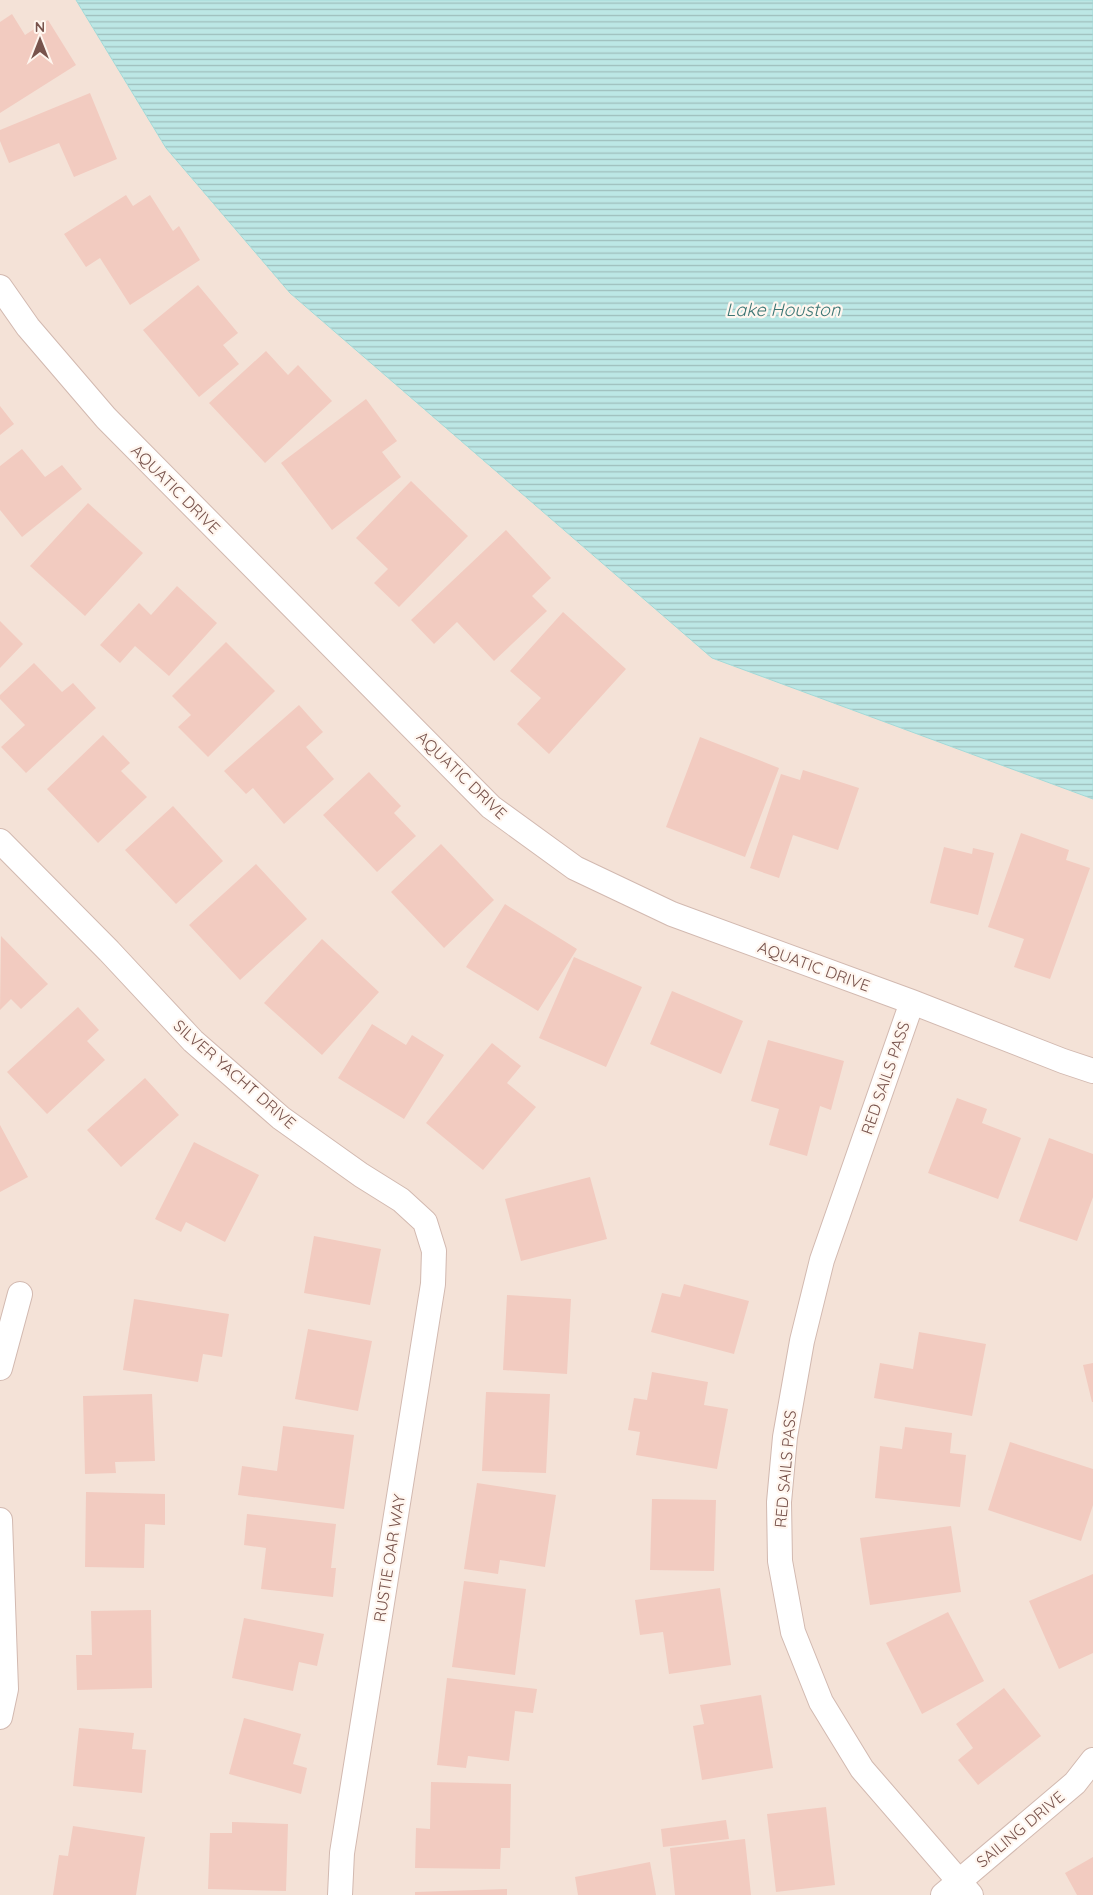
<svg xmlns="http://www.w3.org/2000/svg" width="1093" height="1895" font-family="Quicksand,sans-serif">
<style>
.residential{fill:#f4e2d7}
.water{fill:url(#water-rules);stroke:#a3d9d7}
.building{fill:#f2cbc0}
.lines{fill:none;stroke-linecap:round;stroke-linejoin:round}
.street-casing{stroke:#d2b9b0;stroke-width:26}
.street{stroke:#fff;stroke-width:24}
.labels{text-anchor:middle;stroke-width:4.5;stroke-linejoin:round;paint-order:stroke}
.street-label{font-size:16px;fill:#78534c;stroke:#fff6ef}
.water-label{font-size:18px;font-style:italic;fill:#3c7674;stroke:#fff6ef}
</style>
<defs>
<pattern id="water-rules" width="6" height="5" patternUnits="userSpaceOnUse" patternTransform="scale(1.25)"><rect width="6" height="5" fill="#bce7e5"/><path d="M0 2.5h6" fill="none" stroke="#9ebebc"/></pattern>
</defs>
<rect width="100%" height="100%" fill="#fdf1e9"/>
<path class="residential" d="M0,0H76L166,148L290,293L712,658L1093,799V1895H0Z"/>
<path class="water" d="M76,0H1093V799L712,658L290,293L166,148Z"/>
<path class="building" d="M12,14L25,35L48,20L76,65L0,113V22Z
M90,93L117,159L74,177L59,143L9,163L0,141V130Z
M126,195L133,206L150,195L173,231L179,226L200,260L130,305L100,258L86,267L64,234Z
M198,285L238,333L223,345L239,364L199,397L143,330Z
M266,351L288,375L298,365L332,401L265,463L209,403Z
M366,399L397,441L382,452L401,477L332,530L281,463Z
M0,406L14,424L0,435Z
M22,449L45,477L62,465L82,489L22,537L0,510V466Z
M411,481L468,536L399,607L374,583L388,569L356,538Z
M88,503L143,553L85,616L30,566Z
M506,530L551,578L532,596L547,611L494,661L457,622L434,644L411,620Z
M177,586L217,623L169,676L135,646L120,663L100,645L139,603L151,615Z
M563,612L626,669L549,754L517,724L541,698L510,671Z
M0,621L23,644L0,668Z
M226,642L275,691L208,757L178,727L191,715L172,696Z
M34,663L62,692L73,683L96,708L26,773L1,747L25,725L0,699V695Z
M299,705L323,732L306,747L334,779L284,824L253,788L246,794L224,771Z
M103,735L130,763L121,771L147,797L98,843L47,789Z
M700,737L779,768L745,857L666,827Z
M803,770L859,788L838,850L793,835L779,878L750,868L781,774L800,780Z
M369,772L401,806L394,813L416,836L377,872L323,815Z
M173,806L223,861L176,904L125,850Z
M1021,833L1069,850L1066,860L1090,868L1050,979L1014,967L1024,939L988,927Z
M441,844L494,900L444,948L391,892Z
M944,847L972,854L973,848L994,853L978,915L930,903Z
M256,864L307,919L240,980L189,925Z
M505,904L577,949L538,1011L466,967Z
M1,936L48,984L21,1009L11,999L0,1010Z
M322,939L379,992L322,1055L264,1003Z
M574,957L642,987L606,1067L539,1038Z
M672,991L743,1021L721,1074L650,1044Z
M78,1007L99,1030L87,1041L105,1060L47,1114L7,1072Z
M372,1024L406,1045L412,1035L444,1055L404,1119L338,1078Z
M768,1040L844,1061L831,1110L820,1106L807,1156L769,1145L779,1109L751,1101Z
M492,1043L521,1066L507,1083L536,1107L483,1170L426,1123Z
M145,1078L179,1115L121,1167L87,1130Z
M957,1098L987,1109L982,1123L1021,1138L998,1199L928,1173Z
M0,1125L28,1177L0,1192Z
M1049,1138L1093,1154V1197L1077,1241L1019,1221Z
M194,1142L259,1175L225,1242L186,1222L181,1232L155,1219Z
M590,1177L607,1239L521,1261L505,1199Z
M314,1236L381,1249L370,1305L304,1293Z
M684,1284L749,1301L734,1354L651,1332L662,1293L680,1297Z
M507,1295L571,1299L567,1374L503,1370Z
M134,1299L229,1314L222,1357L203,1354L198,1382L123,1370Z
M308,1329L372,1341L358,1411L295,1399Z
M919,1332L986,1344L972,1416L874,1398L880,1363L913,1369Z
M1093,1363V1402H1092L1083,1365Z
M652,1372L708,1382L704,1405L728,1409L717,1469L636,1455L640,1432L628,1430L634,1398L647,1400Z
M486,1392L550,1394L546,1473L482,1471Z
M152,1394L155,1461L115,1462L116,1473L85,1474L83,1396Z
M283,1426L354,1435L344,1509L238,1495L242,1466L277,1471Z
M905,1427L952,1433L950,1453L966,1455L960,1507L875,1498L880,1446L902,1449Z
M1010,1442L1093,1469V1505L1081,1541L988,1510Z
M477,1483L556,1495L545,1567L500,1560L498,1574L464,1569Z
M86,1492L165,1494V1525L145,1524L144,1568L85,1567Z
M652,1499L716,1500L714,1571L650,1570Z
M247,1514L336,1524L331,1568H336L333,1597L261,1589L266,1548L244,1545Z
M951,1526L961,1592L870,1605L860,1538Z
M1093,1574V1653L1059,1669L1029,1601Z
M464,1581L526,1589L515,1675L452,1667Z
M720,1588L731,1665L669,1674L663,1632L640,1635L635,1600Z
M151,1610L152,1688L77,1690L76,1655H92L91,1611Z
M948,1612L984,1681L922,1714L886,1643Z
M244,1618L324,1634L317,1666L299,1662L293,1691L232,1678Z
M447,1678L537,1689L533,1713L515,1711L509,1761L468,1756L466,1768L437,1765Z
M1004,1688L1041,1736L978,1785L958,1760L973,1748L956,1724Z
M761,1695L773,1768L702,1780L693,1726L704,1724L700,1705Z
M244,1718L301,1734L293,1764L307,1768L301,1794L229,1774Z
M79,1728L134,1733L132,1749L146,1750L142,1793L73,1786Z
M431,1782L511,1784L510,1848H501L500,1869L415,1868L416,1828L430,1829Z
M826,1807L835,1885L776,1892L767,1814Z
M726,1820L729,1839L663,1847L661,1829Z
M232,1822L288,1824L286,1891L208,1889L210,1833H232Z
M73,1826L145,1837L136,1895H53L59,1855L68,1856Z
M745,1839L751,1895H675L670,1848Z
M1093,1857V1895H1077L1065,1873Z
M650,1862L656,1895H578L575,1877Z
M507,1889V1895H415V1892Z"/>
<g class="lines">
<defs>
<path id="street" d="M0,287L28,327L106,418L491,807L575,868L672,914L912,1002L1063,1061L1093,1071
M0,841L109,951L193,1041L281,1118L361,1175L401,1200L425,1222L434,1251L433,1284L342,1853L340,1895
M912,1002L822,1260L802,1341L785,1437L779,1502L780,1561L793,1632L821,1702L862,1769L971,1895
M0,1368L20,1294
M0,1520L6,1689L0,1717
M943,1895L1075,1783L1093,1760"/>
</defs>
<use href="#street" class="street-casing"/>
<use href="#street" class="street"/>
</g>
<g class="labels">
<g class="street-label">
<text transform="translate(176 489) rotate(45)" y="6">AQUATIC DRIVE</text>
<text transform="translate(462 775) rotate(44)" y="6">AQUATIC DRIVE</text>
<text transform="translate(814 966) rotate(20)" y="6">AQUATIC DRIVE</text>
<text transform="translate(235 1074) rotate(41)" y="6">SILVER YACHT DRIVE</text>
<text transform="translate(885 1078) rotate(-71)" y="6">RED SAILS PASS</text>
<text transform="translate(785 1469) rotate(-85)" y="6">RED SAILS PASS</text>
<text transform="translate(389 1558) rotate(-81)" y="6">RUSTIE OAR WAY</text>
<text transform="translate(1020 1829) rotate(-40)" y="6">SAILING DRIVE</text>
</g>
<g class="water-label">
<text x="783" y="316">Lake Houston</text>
</g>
</g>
<g transform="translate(40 40)" stroke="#fff6ef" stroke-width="4" paint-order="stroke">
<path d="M0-4L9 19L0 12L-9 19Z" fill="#78534c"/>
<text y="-8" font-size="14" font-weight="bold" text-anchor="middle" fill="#78534c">N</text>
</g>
</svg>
